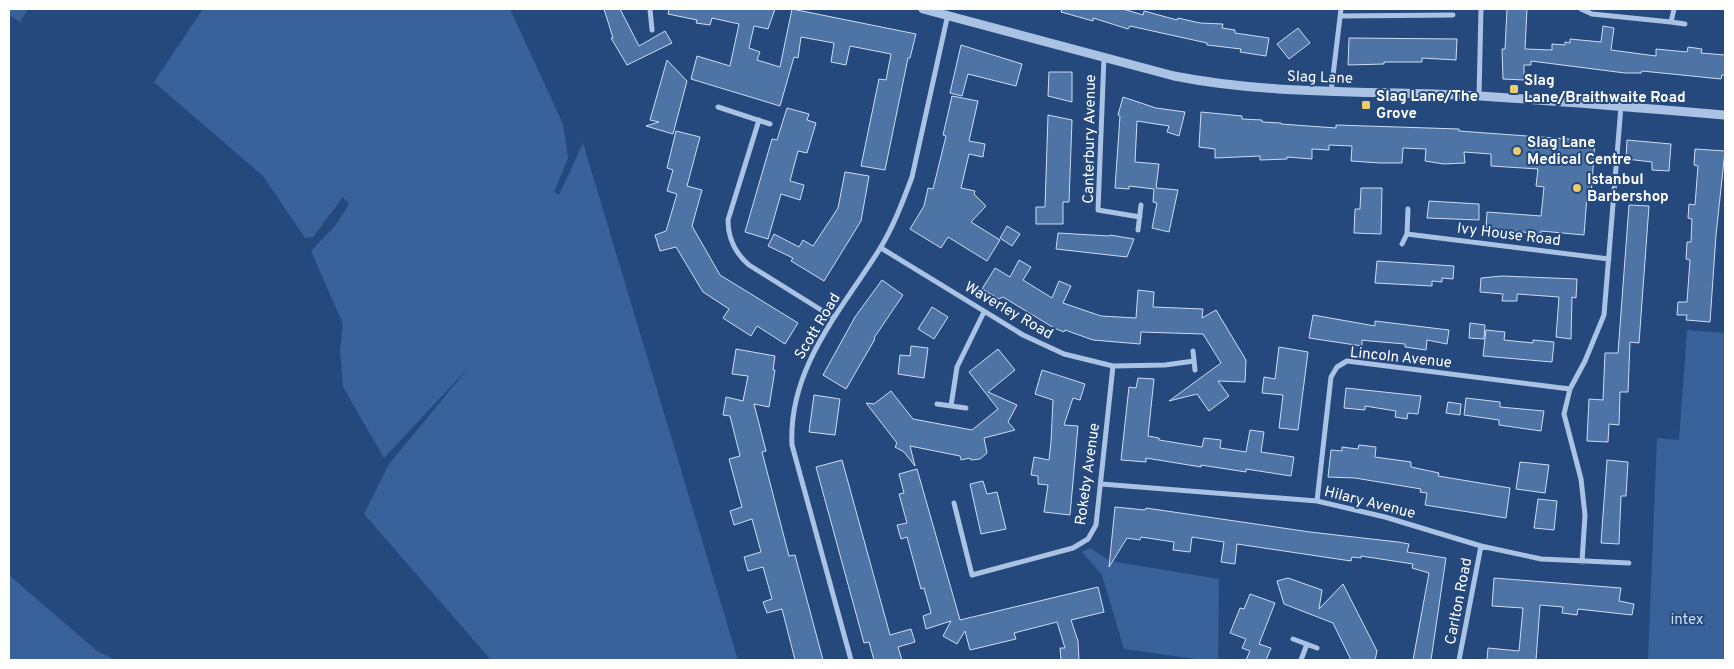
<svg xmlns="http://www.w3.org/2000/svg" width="1734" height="669" font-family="Overpass,sans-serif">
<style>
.green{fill:#39629a}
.building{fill:#4e73a5;stroke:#cdddf4}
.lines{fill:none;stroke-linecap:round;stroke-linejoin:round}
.minor{stroke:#aac3e5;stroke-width:5}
.tertiary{stroke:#aac3e5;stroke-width:9}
.poi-dot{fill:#eecc6e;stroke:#25497c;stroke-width:2}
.labels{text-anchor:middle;stroke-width:4;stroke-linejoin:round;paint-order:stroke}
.street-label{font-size:15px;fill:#fff;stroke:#25497c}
.poi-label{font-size:15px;font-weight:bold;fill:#fff;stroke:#25497c;text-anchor:start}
.park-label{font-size:15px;fill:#cdddf4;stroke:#25497c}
</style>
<rect width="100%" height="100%" fill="#25497c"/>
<path class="green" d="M9,9H28L20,22L9,15Z
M203,9H510L563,124L568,158L554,192L559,195L583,143L738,660H491L364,514L389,464L470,366L384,458L343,387L340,350L343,324L311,251L335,226L349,204L343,197L313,237L305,238L263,176L154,82Z
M1687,330L1725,333V660H1648L1657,438L1679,440Z
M1090,548L1110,561L1219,579L1218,660H1203L1124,649L1102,575L1082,552Z
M9,575L97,651L116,660H9Z"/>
<path class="building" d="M604,9H620L639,46L665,31L672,43L627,65L611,38H613Z
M669,9H775L768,29L754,26L749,48L760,52L757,60L780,67L792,9L916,34L910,58H908L885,170L861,166L879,79L886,80L891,54L850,46L846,65L831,62L834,43L801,37L798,58L794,57L780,106L691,79L697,56L730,66L739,24L712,18L710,25L696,23L697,20L668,14Z
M1062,9H1123L1143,15L1144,11L1177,20L1178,18L1200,23L1223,24L1222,28L1235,30V33L1269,38L1266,56L1240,52L1241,49L1207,45V43L1130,26L1128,29L1093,18V21L1061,12Z
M1507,9H1527L1525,49L1552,50V44L1565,45V42L1570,43V39L1601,42L1603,26L1614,28L1611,50L1656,56V49L1687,52L1688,47L1702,49L1701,53L1725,55V75H1722L1721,79L1642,71L1641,73H1625L1531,61V65H1524V80L1503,79L1502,49H1505Z
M1298,28L1310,43L1289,59L1277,44Z
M1349,38L1457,39L1456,60L1422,58V62H1384V64L1348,65Z
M961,45L1022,64L1016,86L968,74L962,96L950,93Z
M667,60L687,81L673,134L646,126L659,122L650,120Z
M1049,72H1072V102L1048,96Z
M952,96L978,101L969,141L985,144L983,157L969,154L961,188L975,191L974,194L986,206L971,222L1000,240L987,261L948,237L941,248L910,229L924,206L928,188L933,189L946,136L943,135Z
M1123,97L1156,108L1185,112L1179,136L1167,132L1169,126L1137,121L1135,162L1159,164L1156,188L1178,190L1169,232L1152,228L1157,203L1153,202L1154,189L1129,186V189L1115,188L1120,116L1118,115Z
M787,108L809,114L807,120L816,123L807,153L798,151L790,181L804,185L800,200L781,194L768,239L745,232L772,139L777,140Z
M1201,112L1242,116V119L1262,120V122L1281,123V124L1336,128V125L1459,129V131L1595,141L1591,196H1587L1584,235L1541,231V234L1486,228L1487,212L1541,216L1544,187L1536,186L1538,169L1491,166V154L1464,152L1465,163L1444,164L1425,161L1426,149L1403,148L1402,163H1380L1351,161L1352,146L1329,145V150L1312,149V159L1287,157V159L1260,160V156L1215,158V149L1199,147Z
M1048,115L1072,120L1069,202H1063V224H1036V207H1045Z
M676,131L700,137L687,186L702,190L692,226L720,275L798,323L785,344L757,326L751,336L723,318L729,309L703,292L676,247L660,251L655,235L666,231L677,194L667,191L673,170L667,168Z
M1627,140L1671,144L1669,171L1652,170V162L1626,159Z
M1695,149L1725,151L1716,235L1710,322L1686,320L1687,315H1677L1678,302H1687L1690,260L1686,259L1687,242H1691L1692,219L1688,218L1689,204L1695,205L1698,166L1694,165Z
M845,172L869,176L861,221L824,281L791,261L793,258L768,246L774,234L799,247L803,240L813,246L838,208Z
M1361,188H1382L1381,234L1354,233L1355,209H1360Z
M1429,201L1479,204V220L1427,218Z
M1629,205L1649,206L1639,343L1630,342L1628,392H1620L1619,425L1609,424L1608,442L1587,441L1589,399L1603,400L1605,353H1618Z
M1007,226L1020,234L1012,246L1000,238Z
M1058,233L1109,236L1110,235L1134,239L1127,257L1056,249Z
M1019,260L1031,267L1023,280L1052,298L1059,281L1071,286L1063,303L1101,316L1136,318L1138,290L1154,292L1153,307L1203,309L1202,318L1216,310L1246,360L1245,382L1218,381L1229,396L1209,411L1197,394L1169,401L1221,363L1203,334L1141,332L1140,344L1093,340L1065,330L1064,332L1054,328L1003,297L999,299L982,289L995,268L1010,277Z
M1377,261L1454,266L1453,279L1442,278V282L1432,281V286L1375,283Z
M1502,276L1577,279L1576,298L1572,297L1571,339L1556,337L1559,297L1517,294V301H1502L1503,294L1480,292L1481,278Z
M882,280L903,295L874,338L875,339L846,389L823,375L855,317Z
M932,307L948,317L934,339L918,329Z
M1313,315L1375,326V321L1449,330L1447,344L1427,340L1426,350L1405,347V344L1370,341L1362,340V346L1309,338Z
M1470,323L1485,325L1484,339L1469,338Z
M1486,330L1505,332L1504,340L1533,343V340L1554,342L1552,362L1483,356Z
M911,346L928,348L924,378L898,374L900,355L910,356Z
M1279,347L1308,352L1298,430L1279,428L1283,395L1262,393L1264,377L1275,379Z
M736,349L775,356L773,370H775L769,407L754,404L766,451L762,452L789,556L795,555L823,660H795L782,609L767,613L763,602L772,599L763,567L748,571L744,557L761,552L752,519L734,525L730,511L742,507L729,459L740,456L730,416L723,415L726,397L743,401L748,376L732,374Z
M998,349L1015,370L988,392L1017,405L1008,422L1015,430L984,438L987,453L980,459L971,460L970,458L961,460L960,456L910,446L915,466L904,452L895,447L897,443L866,403L874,404L891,391L913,419L972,430L998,409L969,372Z
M1042,370L1085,384L1080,400L1073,398L1064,425L1078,426L1070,515L1044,512L1048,485L1038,484V476L1031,475L1034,457L1049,460L1051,442L1053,400L1035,394Z
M1138,378L1154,379L1148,436L1159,438V440L1202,447L1204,438L1221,440L1220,448L1246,452L1250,430L1264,432L1261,452L1294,457L1291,476L1246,469V472L1201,465V467L1146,458V462L1121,460L1129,387L1136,388Z
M1346,388L1421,396L1418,414L1408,413L1407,419L1395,417L1396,411L1365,406V410L1344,408Z
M814,395L840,399L835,435L809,432Z
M1466,398L1500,402V407L1544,411L1541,431L1499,425V420L1464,415Z
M1448,402L1461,404L1460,415L1446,413Z
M1359,445L1376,447L1375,457L1411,462V467L1439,473L1438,476L1510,488L1506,518L1425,505L1427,493L1420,492L1421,489L1355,478L1328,477L1331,450L1342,451V447L1358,449Z
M842,460L890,635L911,629L915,642L898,647L902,660H874L869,642L864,643L816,467Z
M1607,460L1628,462L1626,496H1621L1619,544L1601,543Z
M1520,462L1549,465L1545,493L1516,489Z
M917,469L960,620L1098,587L1104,612L1071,620L1078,641L1079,660H1061L1060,648H1065L1057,622L1014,633L1016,639L970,650L965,631L957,644L943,636L951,621L926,629L923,616L931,613L924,588L921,589L907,537L901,539L897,525L907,523L899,494L904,493L899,474Z
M983,481L987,494L997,492L1006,529L981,534L970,484Z
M1538,499L1557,501L1554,530L1534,528Z
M1115,507L1145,510L1146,508L1310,532L1398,542L1409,544L1407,552L1446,558L1431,660H1413L1429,573L1412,568L1413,564L1361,556V558L1352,557L1351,561L1237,544L1235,564L1221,562L1224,542L1192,537L1190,552L1173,550L1174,542L1141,537L1140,540L1127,538L1109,567Z
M1288,578L1322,590L1319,609L1343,584L1377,651L1375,660H1351L1333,623L1284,604L1277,581Z
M1494,578L1621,588L1619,601L1634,604L1632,615L1578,609L1577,615L1562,613L1563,607L1540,605L1536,660H1487L1488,648L1519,651L1523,608L1492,606Z
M1250,594L1275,603L1259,644L1271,648L1266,660H1246L1250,651L1242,648L1246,639L1230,633L1240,608L1244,609Z"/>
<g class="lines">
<path class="minor" d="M650,9L652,30
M1581,9L1592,14L1671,22L1674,9
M1340,16L1453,15
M1671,22L1685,24
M1104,57L1098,210L1140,217
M1331,92L1341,9
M1479,96L1481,9
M718,107L770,124
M759,120L728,220C728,239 735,253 749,265L834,318
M1138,230L1141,205
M1407,234L1609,259
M1402,244L1407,234L1408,209
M881,248L1023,335L1064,354L1113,366L1165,365L1194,361
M1193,351L1195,370
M937,404L966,408
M951,406L957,367L984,312
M1101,484L1317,501L1385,517L1481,546L1541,559L1629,563
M1317,501L1331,377L1337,367L1347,361L1570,389
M954,503L972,575L1073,548L1088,539L1096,525L1113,366
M1582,562L1585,515L1581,479L1564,414L1570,389L1585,361L1604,315L1621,106
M1293,639L1317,648
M851,660L792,445C788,368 841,311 879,250C893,228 903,201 912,177L948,14
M1301,660L1307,644
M1459,660L1481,546"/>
<path class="tertiary" d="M923,9L1174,76C1275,96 1378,90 1480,96C1562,101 1643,108 1725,115"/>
</g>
<g class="poi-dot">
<rect x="1509" y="84" width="10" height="10" rx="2.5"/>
<rect x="1361" y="100" width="10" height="10" rx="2.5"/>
<circle cx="1517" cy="151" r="5"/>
<circle cx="1577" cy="188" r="5"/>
</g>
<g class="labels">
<g class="street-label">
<text transform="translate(1320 77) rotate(2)" y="5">Slag Lane</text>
<text transform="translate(1089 139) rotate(-89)" y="5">Canterbury Avenue</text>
<text transform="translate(1509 234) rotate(7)" y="5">Ivy House Road</text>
<text transform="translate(1009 310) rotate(30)" y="5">Waverley Road</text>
<text transform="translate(817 326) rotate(-59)" y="5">Scott Road</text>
<text transform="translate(1401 357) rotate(6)" y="5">Lincoln Avenue</text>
<text transform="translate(1087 474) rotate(-82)" y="5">Rokeby Avenue</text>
<text transform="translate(1370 502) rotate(14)" y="5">Hilary Avenue</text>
<text transform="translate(1458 601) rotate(-79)" y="5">Carlton Road</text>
</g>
<g class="poi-label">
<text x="1524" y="85">Slag<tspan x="1524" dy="17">Lane/Braithwaite Road</tspan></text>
<text x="1376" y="101">Slag Lane/The<tspan x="1376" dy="17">Grove</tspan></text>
<text x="1527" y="147">Slag Lane<tspan x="1527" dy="17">Medical Centre</tspan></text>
<text x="1587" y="184">Istanbul<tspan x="1587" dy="17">Barbershop</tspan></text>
</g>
<g class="park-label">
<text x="1687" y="624">intex</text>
</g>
</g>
<rect width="1734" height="669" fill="none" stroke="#ffffff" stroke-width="20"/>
</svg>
